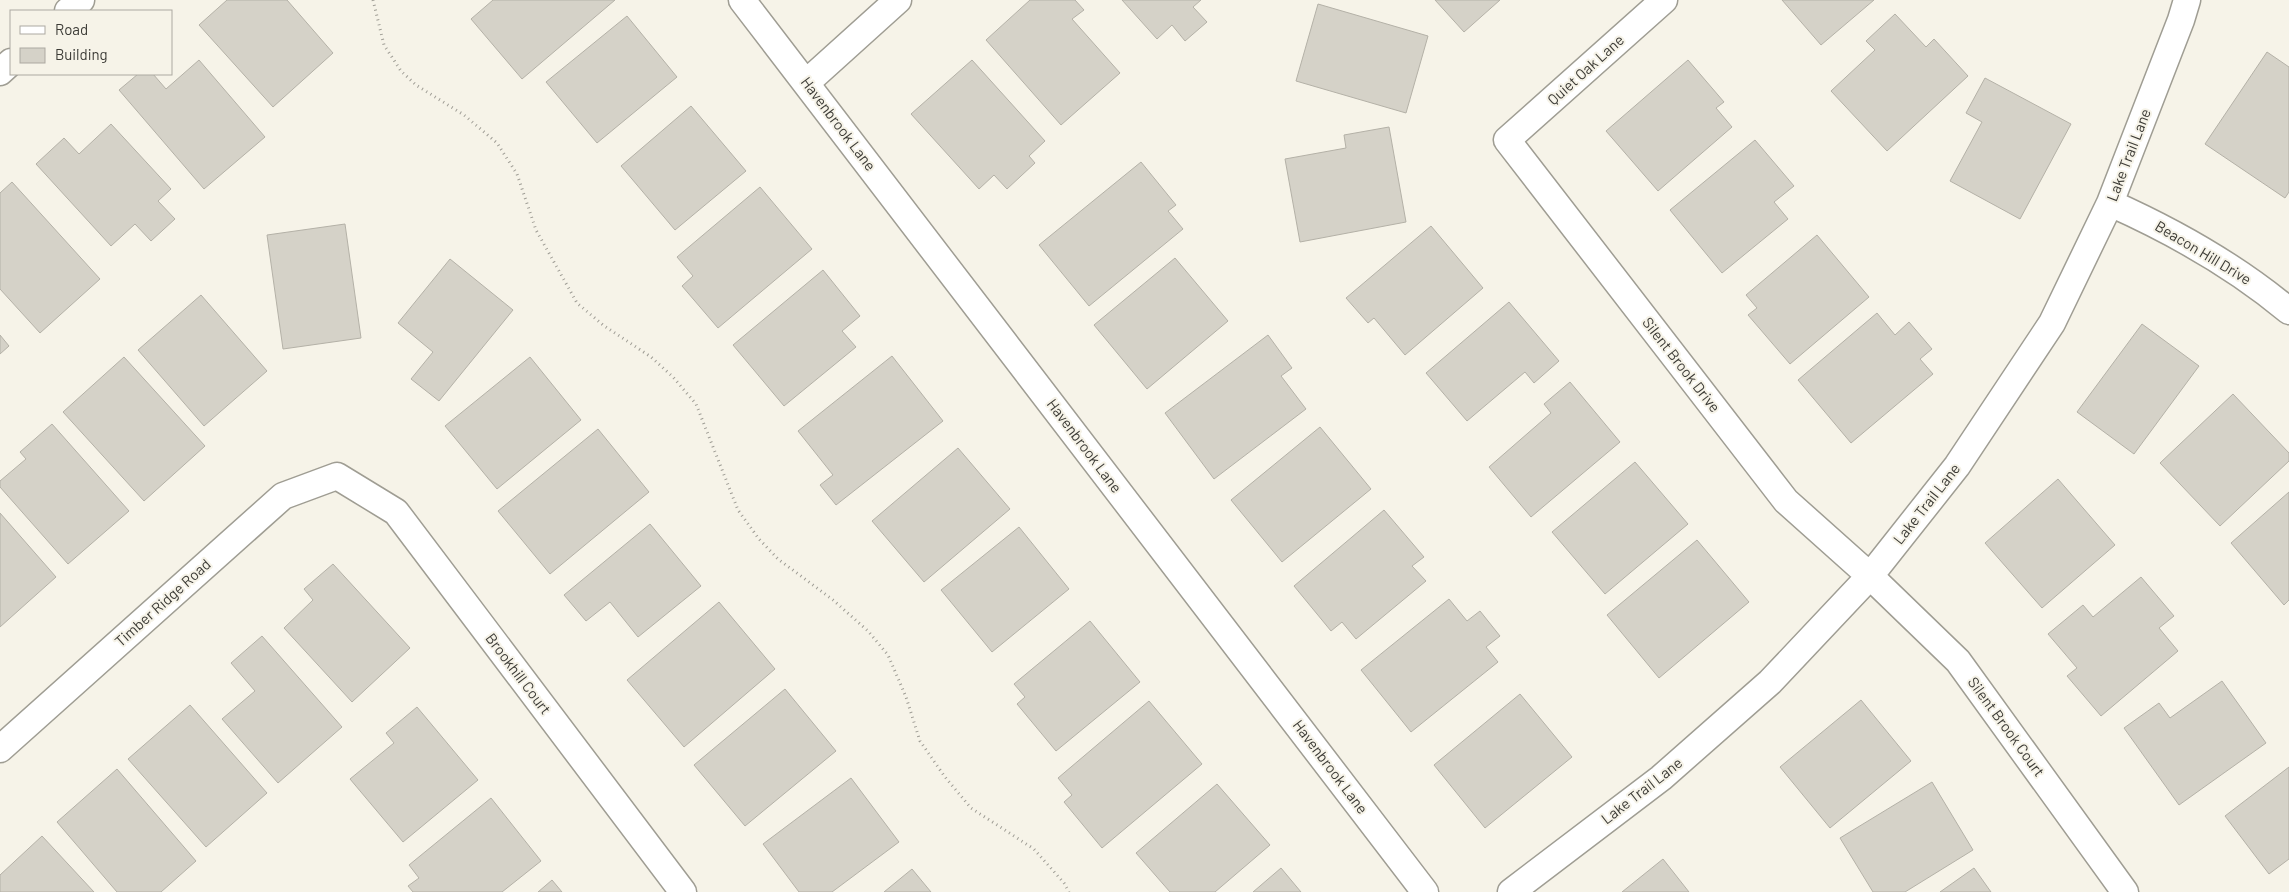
<svg xmlns="http://www.w3.org/2000/svg" width="2289" height="892" font-family="Barlow,sans-serif">
<style>
.building{fill:#d5d2c8;stroke:#b4b1a7}
.lines{fill:none;stroke-linecap:round;stroke-linejoin:round}
.minor-casing{stroke:#9f9d93;stroke-width:29}
.path{stroke:#9f9d95;stroke-width:3;stroke-dasharray:1 4;stroke-linecap:butt}
.minor{stroke:#fff;stroke-width:26}
.labels{text-anchor:middle;stroke-width:4;stroke-linejoin:round;paint-order:stroke}
.street-label{font-size:15px;fill:#3c3b36;stroke:#f6f3e8}
</style>
<rect width="100%" height="100%" fill="#f6f3e8"/>
<path class="building" d="M227,0H287L333,53L273,107L199,25Z
M493,0H615L522,79L471,19Z
M1030,0H1075L1084,10L1072,19L1120,73L1061,125L986,40Z
M1122,0H1201L1193,7L1207,22L1185,41L1172,25L1157,39Z
M1435,0H1500L1464,32Z
M1782,0H1874L1821,45Z
M1318,4L1428,36L1406,113L1296,81Z
M1895,14L1926,47L1934,39L1968,76L1887,151L1831,91L1875,50L1866,41Z
M627,16L677,77L597,143L546,82Z
M2267,52L2289,67V192L2285,198L2205,144Z
M199,60L265,137L204,189L119,90L138,74H153L166,89Z
M972,60L1045,141L1029,156L1035,163L1007,189L994,175L979,189L911,114Z
M1688,60L1724,102L1716,108L1732,127L1658,191L1606,131Z
M1985,78L2071,124L2020,219L1950,181L1982,122L1966,113Z
M691,106L746,171L675,230L621,166Z
M111,124L171,189L158,201L175,219L151,241L135,224L111,246L36,164L64,138L79,154Z
M1389,127L1406,222L1300,242L1285,159L1346,148L1344,135Z
M1755,140L1794,186L1774,202L1788,219L1722,273L1670,210Z
M1141,162L1176,205L1168,211L1183,229L1089,306L1039,245Z
M12,182L100,279L40,333L0,289V193Z
M760,187L812,249L718,328L682,286L693,276L677,257Z
M345,224L361,338L283,349L267,235Z
M1431,226L1483,288L1405,355L1374,318L1368,323L1346,298Z
M1817,235L1869,297L1790,364L1748,315L1757,308L1746,295Z
M1175,258L1228,321L1147,389L1094,325Z
M450,259L513,310L439,401L411,379L433,352L398,323Z
M823,270L860,316L842,331L856,347L784,406L733,345Z
M201,295L267,371L204,426L138,350Z
M1509,302L1559,361L1534,383L1525,372L1467,421L1426,373Z
M1877,313L1895,335L1909,322L1932,349L1920,359L1933,374L1851,443L1798,380Z
M2142,324L2199,366L2134,454L2077,412Z
M0,335L9,346L0,354Z
M1268,335L1292,368L1281,376L1306,409L1214,479L1165,413Z
M892,356L943,421L836,505L820,485L833,475L798,431Z
M124,357L205,446L144,501L63,412Z
M530,357L581,420L497,489L445,426Z
M1570,382L1620,442L1531,517L1489,467L1551,413L1544,404Z
M2233,394L2289,453V461L2220,526L2160,463Z
M52,424L129,511L68,564L0,487V481L26,459L20,452Z
M1320,427L1371,489L1282,562L1231,500Z
M598,429L649,492L550,574L498,511Z
M958,448L1010,509L924,582L872,521Z
M1635,462L1688,524L1605,594L1552,532Z
M2058,479L2115,545L2042,608L1985,543Z
M2289,492V600L2284,605L2231,543Z
M1384,510L1424,557L1412,566L1426,581L1356,639L1342,622L1331,631L1294,586Z
M0,513L56,577L0,627Z
M650,524L701,586L638,637L610,602L586,621L564,595Z
M1019,527L1069,589L992,652L941,590Z
M1697,540L1749,602L1659,678L1607,615Z
M333,564L410,648L352,702L284,628L313,600L304,589Z
M2141,577L2174,616L2159,628L2178,651L2101,716L2067,676L2077,668L2048,634L2083,605L2093,617Z
M1449,599L1467,621L1480,611L1500,636L1486,647L1498,662L1411,732L1361,670Z
M719,602L775,669L684,747L627,680Z
M1090,621L1140,682L1056,751L1017,704L1025,697L1014,684Z
M262,636L342,727L278,783L222,719L255,691L231,663Z
M2222,681L2266,743L2179,805L2124,728L2159,703L2170,718Z
M785,689L836,751L745,826L694,765Z
M1520,694L1572,757L1485,828L1434,765Z
M1861,700L1911,761L1830,828L1780,767Z
M1149,701L1202,764L1102,848L1064,802L1072,795L1058,778Z
M190,705L267,793L206,847L128,759Z
M417,707L478,780L403,842L350,779L394,743L386,733Z
M2289,767V859L2269,874L2225,816Z
M117,769L196,861L161,892H117L57,822Z
M851,778L899,842L832,892H799L763,844Z
M1932,782L1973,850L1905,892H1873L1840,838Z
M1217,784L1270,845L1215,892H1170L1136,853Z
M491,798L541,861L502,892H413L408,886L419,878L409,865Z
M42,836L94,892H0V875Z
M1663,859L1689,892H1622Z
M1281,868L1301,892H1253Z
M1974,868L1991,892H1940Z
M912,869L931,892H884Z
M552,880L562,892H538Z"/>
<g class="lines">
<defs>
<path id="minor" d="M742,0L1425,892
M1664,0L1507,140L1786,501L1870,576L1958,661L2125,892
M68,11L81,0
M0,72L11,62
M806,83L898,0
M2110,203C2175,232 2234,265 2289,311
M0,749L283,496L337,476L396,512L683,892
M1511,892L1661,778L1770,682L1870,576L1957,466L2052,323L2110,203L2181,20L2187,0"/>
</defs>
<use href="#minor" class="minor-casing"/>
<path class="path" d="M373,0L384,45L401,71L416,85L464,115L497,143L517,174L536,230L577,303L603,325L651,357L673,377L696,404L738,510L759,539L778,559L833,600L868,631L888,655L906,697L920,741L945,777L971,808L1034,849L1064,883L1069,892"/>
<use href="#minor" class="minor"/>
</g>
<g class="labels">
<g class="street-label">
<text transform="translate(1586 70) rotate(-42)" y="5">Quiet Oak Lane</text>
<text transform="translate(838 124) rotate(53)" y="5">Havenbrook Lane</text>
<text transform="translate(2129 155) rotate(-69)" y="5">Lake Trail Lane</text>
<text transform="translate(2203 253) rotate(31)" y="5">Beacon Hill Drive</text>
<text transform="translate(1681 365) rotate(52)" y="5">Silent Brook Drive</text>
<text transform="translate(1084 446) rotate(53)" y="5">Havenbrook Lane</text>
<text transform="translate(1927 504) rotate(-52)" y="5">Lake Trail Lane</text>
<text transform="translate(163 603) rotate(-42)" y="5">Timber Ridge Road</text>
<text transform="translate(518 674) rotate(53)" y="5">Brookhill Court</text>
<text transform="translate(2006 727) rotate(54)" y="5">Silent Brook Court</text>
<text transform="translate(1330 767) rotate(53)" y="5">Havenbrook Lane</text>
<text transform="translate(1642 791) rotate(-38)" y="5">Lake Trail Lane</text>
</g>
</g>
<rect x="10" y="10" width="162" height="65" fill="#f6f3e8" stroke="#aca9a1"/>
<rect x="20" y="26" width="25" height="8" fill="#ffffff" stroke="#aca9a1"/>
<text x="55" y="35" font-size="15" fill="#3c3b36">Road</text>
<rect x="20" y="48" width="25" height="15" fill="#d5d2c8" stroke="#aca9a1"/>
<text x="55" y="60" font-size="15" fill="#3c3b36">Building</text>
</svg>
